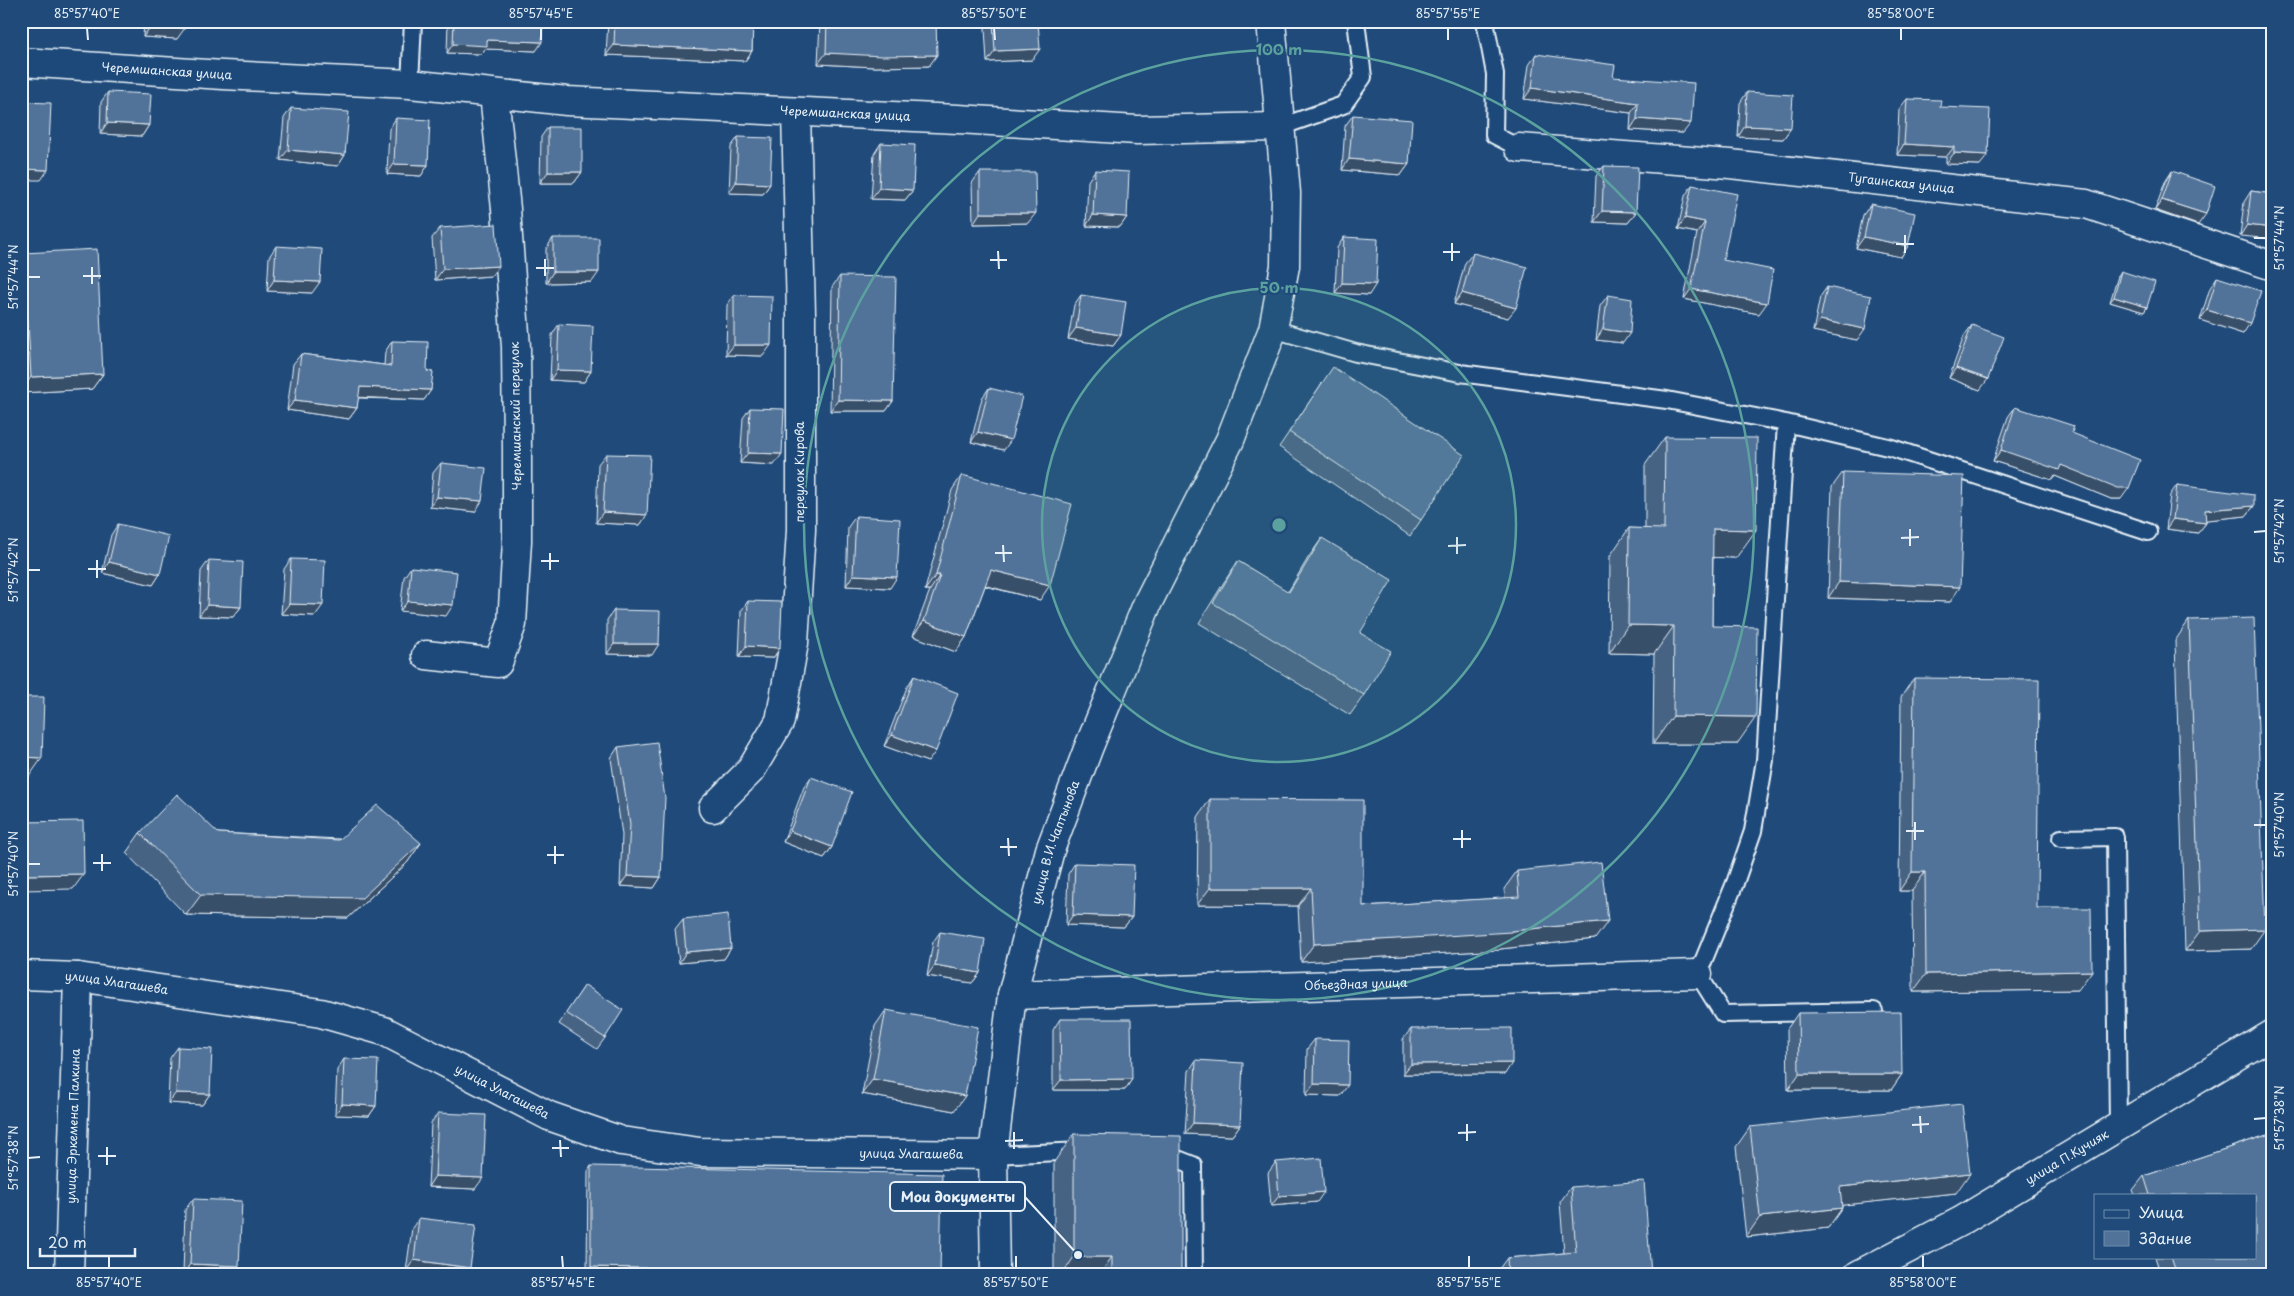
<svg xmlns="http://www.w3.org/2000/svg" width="2294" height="1296" font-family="'Playpen Sans',sans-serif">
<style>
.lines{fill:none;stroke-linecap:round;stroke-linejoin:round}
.lane-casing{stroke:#e8f1f8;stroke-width:20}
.street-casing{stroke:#e8f1f8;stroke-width:31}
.lane{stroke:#1f4a7a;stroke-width:16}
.street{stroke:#1f4a7a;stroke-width:28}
.wall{fill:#466384;stroke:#e8f1f8}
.shaded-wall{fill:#39506b;stroke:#e8f1f8}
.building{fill:#517399;stroke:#e8f1f8}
.ticks{fill:none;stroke:#e8f1f8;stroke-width:2}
.ring{fill:none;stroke:#5ba19e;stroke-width:2.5}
.labels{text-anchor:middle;stroke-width:4;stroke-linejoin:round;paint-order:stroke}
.street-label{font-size:12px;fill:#e8f1f8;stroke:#1f4a7a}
.centre{fill:#5ba19e;stroke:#1f4a7a;stroke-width:2.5}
.ring-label{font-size:15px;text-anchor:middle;font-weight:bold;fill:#5ba19e;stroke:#1f4a7a;stroke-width:4;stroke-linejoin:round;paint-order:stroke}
.leader{fill:none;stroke:#e8f1f8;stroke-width:2}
.callout-dot{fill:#e8f1f8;stroke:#1f4a7a;stroke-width:2}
.callout{fill:#1f4a7a;stroke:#e8f1f8;stroke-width:2}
.callout-label{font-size:14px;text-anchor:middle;font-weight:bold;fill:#e8f1f8}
.neatline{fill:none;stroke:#e8f1f8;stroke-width:2}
.ticks-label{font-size:12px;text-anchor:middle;fill:#e8f1f8}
</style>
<rect width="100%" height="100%" fill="#1f4a7a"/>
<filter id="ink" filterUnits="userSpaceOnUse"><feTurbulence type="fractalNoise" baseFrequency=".02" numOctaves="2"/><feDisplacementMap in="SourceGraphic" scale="10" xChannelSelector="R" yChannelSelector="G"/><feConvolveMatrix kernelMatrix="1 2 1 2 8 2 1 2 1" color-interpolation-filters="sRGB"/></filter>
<g filter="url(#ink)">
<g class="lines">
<defs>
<path id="lane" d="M1485,21L1495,74L1494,135L1519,148
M410,84L413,21
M1280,127L1343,105L1363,77L1356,21
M1273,329L1356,353L1460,373L1667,400L1786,423L1892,448L2148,532
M1786,423L1765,760L1753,831L1735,883L1698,974L1723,1014L1874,1011
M2061,838L2115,837L2118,1127
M1160,1152L1193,1165L1194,1275
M993,1155L1082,1151"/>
<g id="street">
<path id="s1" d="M21,62L223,75L410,84L567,101L958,119L1137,130L1280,127"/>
<path id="s2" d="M1519,148L1730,164L2086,204L2273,266"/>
<path d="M426,655L498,663L512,624L517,541V450L516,347L506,209L494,94"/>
<path d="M713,808L751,770L780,721L794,643L801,530V314L796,112"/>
<path id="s3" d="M21,975L78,977L321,1013L384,1031L549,1116L621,1141L700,1152L993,1155"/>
<path id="s4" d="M1012,995L1698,974"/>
<path id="s5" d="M69,1275L78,977"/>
<path id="s6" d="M995,1275L993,1155L1012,995L1050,850L1088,749L1148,602L1230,440L1273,329L1285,266L1286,193L1271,21"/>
<path id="s7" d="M1858,1275L1961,1221L2273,1034"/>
</g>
</defs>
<use href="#lane" class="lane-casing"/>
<use href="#street" class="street-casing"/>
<use href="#lane" class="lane"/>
<use href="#street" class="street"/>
</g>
<path class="wall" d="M144,21H185L177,39L143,37Z
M448,21H543L536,51L485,49L481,54L447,53Z
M608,21H753L752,51L745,61L606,55Z
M820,21H867V22L929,66L875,67L818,64Z
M990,21H1038L1032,60L987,62L985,28Z
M1536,54L1613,77L1683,133L1630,130L1631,113L1524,99L1529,65Z
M108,92L149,125L142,136L100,134L101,102Z
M1747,92L1791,128L1783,139L1738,137L1740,103Z
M1907,99L1940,107L1980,165L1946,164V157L1897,155L1899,109Z
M291,108L345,155L338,166L280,160L284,118Z
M1353,115L1409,164L1401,175L1342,170L1345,126Z
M396,118L428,165L421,176L387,174L389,129Z
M548,127L582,172L574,183H540L541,137Z
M738,137L770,184L763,194L729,193L731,147Z
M881,143L913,190L905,200L871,199L874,154Z
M1604,166L1636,212L1628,223L1594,222L1596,176Z
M1095,170L1127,217L1120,227L1086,226L1088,181Z
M2172,171L2198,225L2155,210L2165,182Z
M980,172L1028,223L973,224L972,183Z
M1692,185L1723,260L1759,314L1684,299L1697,233L1678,229L1685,196Z
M2251,191L2273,194L2240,236L2244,202Z
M1871,204L1908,246L1901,257L1856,248L1863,215Z
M440,228L499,266L491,276L435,280L432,238Z
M1344,237L1369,295L1335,293L1337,248Z
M553,238L592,282L546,283V249Z
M276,246L312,293L267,291L269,257Z
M24,253L103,374L92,389L21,393V258Z
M1473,253L1508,318L1454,304L1465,263Z
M2121,271L2147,307L2144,312L2110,302L2118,276Z
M840,276L893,401L886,411H830L832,287Z
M2217,277L2243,334L2200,320L2210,288Z
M1827,287L1857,340L1813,331L1820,297Z
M734,295L763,356L726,355L727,305Z
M1081,295L1121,335L1113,346L1068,339L1074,305Z
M1608,295L1623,343L1596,340L1600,306Z
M559,324L591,371L584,382L550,380L552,335Z
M1972,325L1980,390L1949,378L1964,336Z
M392,341L427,371L431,390L424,400L358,398L357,408L349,419L287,410L293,364L301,354L384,365L385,352Z
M1322,383L1421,520L1410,536L1279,447Z
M989,388L1004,450L971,442L982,398Z
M2015,407L2072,433L2121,499H2111L2055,476L2052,480L1993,461L2008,417Z
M750,408L774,465L740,463L743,418Z
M1665,437L1736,558L1713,557L1712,626L1737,744H1653L1654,654L1609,653L1610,556L1629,528L1645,529V465Z
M606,454L647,515L640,525L596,523L598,464Z
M441,463L475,512L430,507L433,473Z
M1843,472L1950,602L1828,598L1832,487Z
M962,475L1040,600L985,586L966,637L956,652L913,636L930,590H925L952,490Z
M2177,485L2254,506L2246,516L2206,520V523L2198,533L2166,529L2170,495Z
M856,516L890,588L846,586L848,527Z
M118,524L160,574L153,585L102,573L111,535Z
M1322,538L1360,633L1364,695L1350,715L1199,623L1224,582L1238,561L1288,592L1308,558Z
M291,559L315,616L281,614L284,569Z
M209,560L241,607L233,617L199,616L201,571Z
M411,567L446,616L400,611L404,577Z
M748,601L780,648L773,658L739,657L741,611Z
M614,610L652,655L607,654V620Z
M2189,620L2251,949L2185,951L2175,641Z
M914,676L928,762L884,746L907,687Z
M1914,678L2037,908L2078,990L1913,992L1912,891H1899L1901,697Z
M618,747L661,877L654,888L620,886L622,835L611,758Z
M811,777L832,847L824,858L783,842L804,787Z
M1210,799L1363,906L1505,898L1504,889L1517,871L1595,939L1500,949L1499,950L1301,962L1298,906L1197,905L1198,817Z
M140,833H218L421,843L407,863L348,918L186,915L126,853Z
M1075,863L1132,917L1124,927L1066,925L1068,874Z
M683,919L731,948L724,959L679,963L675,929Z
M940,932L980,973L972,983L927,976L933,942Z
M585,985L605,1038L597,1049L559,1024Z
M886,1010L954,1111L862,1094L875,1026Z
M1798,1013L1902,1074L1891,1090H1788L1787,1029Z
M1060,1019L1132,1079L1125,1090H1053V1030Z
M1411,1029L1505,1074H1403V1039Z
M1315,1039L1340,1096L1306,1095L1307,1049Z
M178,1047L210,1094L202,1105L168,1103L170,1058Z
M344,1059L376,1106L369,1116L335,1115L337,1070Z
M1196,1060L1240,1125L1232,1136L1185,1134L1189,1071Z
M438,1113L475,1189L428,1187L431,1123Z
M1750,1127L1956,1193L1842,1205V1208L1828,1228L1746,1237L1736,1147Z
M2273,1133V1275H2161L2155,1257H2255V1195H2135L2133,1190L2144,1176Z
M1074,1134L1181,1275H1054V1162Z
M1276,1162L1317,1202L1271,1206L1268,1173Z
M591,1166L940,1275H700L587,1273L588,1171Z
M1571,1187L1651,1275H1496V1273L1507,1258L1564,1253L1560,1202Z
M193,1199L239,1266L233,1275H183L185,1210Z
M419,1218L470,1268L465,1275H437L406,1271L412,1228Z"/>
<path class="shaded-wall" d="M325,21H350V22Z
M151,26L185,28L177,39L143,37Z
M487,40L542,42L536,51L485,49L481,54L447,53L453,44Z
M614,45L752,51L745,61L606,55Z
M1040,49L1032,60L987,62L995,51Z
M826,53L937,55L929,66L875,67L818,64Z
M1532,88L1638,103L1631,113L1524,99Z
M1637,119L1691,123L1683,133L1630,130Z
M107,123L149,125L142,136L100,134Z
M1745,126L1791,128L1783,139L1738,137Z
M1904,144L1954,147L1946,157L1897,155Z
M288,150L345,155L338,166L280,160Z
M1954,153L1988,155L1980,165L1946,164Z
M1349,159L1409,164L1401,175L1342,170Z
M394,164L428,165L421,176L387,174Z
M21,169L48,170L41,180H21Z
M548,172H582L574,183H540Z
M736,182L770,184L763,194L729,193Z
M879,188L913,190L905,200L871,199Z
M2162,200L2206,214L2198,225L2155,210Z
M1602,211L1636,212L1628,223L1594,222Z
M980,213H1036L1028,223L973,224Z
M1093,215L1127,217L1120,227L1086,226Z
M1685,218L1705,222L1697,233L1678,229Z
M2247,225L2273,228V239L2240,236Z
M1864,237L1908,246L1901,257L1856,248Z
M499,266L491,276L435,280L443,269Z
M553,272H599L592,282L546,283Z
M274,280L320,282L312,293L267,291Z
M1342,283L1376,284L1369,295L1335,293Z
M1691,289L1767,303L1759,314L1684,299Z
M1462,293L1516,308L1508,318L1454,304Z
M2114,297L2147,307L2144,312L2110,302Z
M2207,310L2250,323L2243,334L2200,320Z
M1820,320L1865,329L1857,340L1813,331Z
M1076,328L1121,335L1113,346L1068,339Z
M1603,329L1630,333L1623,343L1596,340Z
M734,345H771L763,356L726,355Z
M1956,368L1988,379L1980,390L1949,378Z
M557,370L591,371L584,382L550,380Z
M103,374L92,389L21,393V391L31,377Z
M360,387L431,390L424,400L352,397Z
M295,400L357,408L349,419L287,410Z
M838,400L893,401L886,411H830Z
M978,432L1011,440L1004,450L971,442Z
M2001,450L2061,465L2129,488L2121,499H2111L2055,476L2052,480L1993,461Z
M748,453L782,454L774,465L740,463Z
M437,497L482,501L475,512L430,507Z
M2254,506L2246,516L2198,521L2205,510Z
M603,512L647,515L640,525L596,523Z
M2173,519L2206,523L2198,533L2166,529Z
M1713,529L1756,530L1736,558L1694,557Z
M109,562L160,574L153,585L102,573Z
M991,570L1050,585L1040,600L980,584Z
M853,575L897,577L890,588L846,586Z
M936,575H940L930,590H925Z
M1839,582L1960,587L1950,602L1828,598Z
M408,601L453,605L446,616L400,611Z
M289,604L323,605L315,616L281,614Z
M207,605L241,607L233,617L199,616Z
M924,621L966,637L956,652L913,636Z
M1628,625L1674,626L1654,654L1609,653Z
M614,644H659L652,655L607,654Z
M746,646L780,648L773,658L739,657Z
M1673,716L1756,717L1737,744H1653Z
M892,735L936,751L928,762L884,746Z
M21,757L42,758L23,785H21Z
M790,831L832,847L824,858L783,842Z
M421,843L407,863L348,918L186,915L201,895Z
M1912,872H1925L1912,891H1899Z
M84,874L73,889L21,890V875Z
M627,876L661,877L654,888L620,886Z
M1210,888H1311L1298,906L1197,905Z
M1073,915L1132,917L1124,927L1066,925Z
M1608,921L1595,939L1500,949L1499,950L1301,962L1314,944L1511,931Z
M2265,929L2251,949L2185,951L2200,931Z
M731,948L724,959L679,963L686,952Z
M935,965L980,973L972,983L927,976Z
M2092,971L2078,990L1913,992L1926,974Z
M1512,1063L1505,1074H1403L1411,1064Z
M1799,1074H1902L1891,1090H1788Z
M873,1079L965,1096L954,1111L862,1094Z
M1132,1079L1125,1090H1053L1061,1080Z
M1314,1084L1348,1085L1340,1096L1306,1095Z
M176,1093L210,1094L202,1105L168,1103Z
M342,1104L376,1106L369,1116L335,1115Z
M1193,1123L1240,1125L1232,1136L1185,1134Z
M1970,1173L1956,1193L1826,1207L1840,1187Z
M435,1176L483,1178L475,1189L428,1187Z
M1324,1192L1317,1202L1271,1206L1279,1196Z
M1842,1208L1828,1228L1746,1237L1760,1217Z
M1074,1257H1112L1099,1275H1062Z
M414,1260L470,1268L465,1275H437L406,1271Z
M190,1264L239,1266L233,1275H183Z
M591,1267L896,1273L895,1275H700L587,1273Z"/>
<path class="building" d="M151,21H185V28L151,26Z
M454,21H543L542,42L487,40V46L453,44Z
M615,21H753L752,51L614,45Z
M827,21H867V22L936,21L937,55L882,56L826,53Z
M993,21H1038L1040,49L995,51Z
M1536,54L1615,65L1613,77L1694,83L1691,123L1637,119L1638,103L1532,88Z
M108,92L151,94L149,125L107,123Z
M1747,92L1793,95L1791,128L1745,126Z
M1907,99L1941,100L1940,107L1990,109L1988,155L1954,153V147L1904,144Z
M21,102L51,103L48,170L21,169Z
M291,108L349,112L345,155L288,150Z
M1353,115L1412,120L1409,164L1349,159Z
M396,118L430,120L428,165L394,164Z
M548,127H582V172H548Z
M738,137L772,138L770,184L736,182Z
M881,143L915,145L913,190L879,188Z
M1604,166L1638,167L1636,212L1602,211Z
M1095,170L1129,172L1127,217L1093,215Z
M2172,171L2215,186L2206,214L2162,200Z
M980,172H1035L1036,213H980Z
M1692,185L1737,194L1723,260L1773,270L1767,303L1691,289L1705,222L1685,218Z
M2251,191L2273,194V228L2247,225Z
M1871,204L1915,213L1908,246L1864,237Z
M496,224L499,266L443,269L440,228Z
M1344,237L1378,239L1376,284L1342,283Z
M553,238H599V272H553Z
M276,246L322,249L320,282L274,280Z
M97,249L103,374L31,377L24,253Z
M1473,253L1527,267L1516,308L1462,293Z
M2121,271L2155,282L2147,307L2114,297Z
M840,276L896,277L893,401L838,400Z
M2217,277L2261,291L2250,323L2207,310Z
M1827,287L1871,296L1865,329L1820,320Z
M734,295L772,296L771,345H734Z
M1081,295L1126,302L1121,335L1076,328Z
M1608,295L1632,299L1630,333L1603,329Z
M559,324L593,326L591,371L557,370Z
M1972,325L2004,337L1988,379L1956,368Z
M392,341L428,342L427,371L433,372L431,390L360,387L357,408L295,400L301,354L391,366Z
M1333,367L1464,455L1421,520L1289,432Z
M989,388L1022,396L1011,440L978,432Z
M2015,407L2074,426L2072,433L2140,460L2129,488H2118L2061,465L2059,470L2001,450Z
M750,408L784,409L782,454L748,453Z
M1665,437L1757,438L1756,530L1713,529L1712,626L1757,627L1756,717L1673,716L1674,626L1628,625L1629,528L1664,529Z
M606,454L650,455L647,515L603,512Z
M441,463L486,468L482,501L437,497Z
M1843,472L1964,476L1960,587L1839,582Z
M962,475L1072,504L1050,585L991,570L966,637L924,621L940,575H936Z
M2177,485L2254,495V506L2205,510L2206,523L2173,519Z
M856,516L900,519L897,577L853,575Z
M118,524L169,536L160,574L109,562Z
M1322,538L1392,580L1360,633L1391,651L1364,695L1213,603L1238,561L1289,592Z
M291,559L325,560L323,605L289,604Z
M209,560L243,562L241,607L207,605Z
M411,567L457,572L453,605L408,601Z
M748,601L782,602L780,648L746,646Z
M614,610L660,611L659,644H614Z
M2254,618L2265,929L2200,931L2189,620Z
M914,676L958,693L936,751L892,735Z
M1914,678L2039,679L2037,908H2091L2092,971L1926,974L1925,872H1912Z
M21,697H44L42,758L21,757Z
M657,742L665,798L661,877L627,876L630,824L618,747Z
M811,777L852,792L832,847L790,831Z
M177,794L218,833L339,840L377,805L421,843L362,898L201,895L140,833Z
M1210,799L1363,800V906L1519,897L1517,871L1601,862L1608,921L1511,931V932L1314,944L1311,888H1210Z
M83,821L84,874L21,875V822Z
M1075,863L1134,865L1132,917L1073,915Z
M728,914L731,948L686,952L683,919Z
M940,932L985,939L980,973L935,965Z
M585,985L623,1010L605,1038L566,1013Z
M886,1010L978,1027L965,1096L873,1079Z
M1901,1012L1902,1074H1799L1798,1013Z
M1060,1019H1131L1132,1079L1061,1080Z
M1512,1028V1063L1411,1064V1029Z
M1315,1039L1349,1040L1348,1085L1314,1084Z
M178,1047L212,1049L210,1094L176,1093Z
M344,1059L378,1060L376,1106L342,1104Z
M1196,1060L1243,1063L1240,1125L1193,1123Z
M1962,1104L1970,1173L1840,1187L1842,1208L1760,1217L1750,1127Z
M438,1113L486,1115L483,1178L435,1176Z
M2273,1133V1275H2177L2171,1257H2255V1195H2150L2144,1176Z
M1074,1134L1181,1136V1275H1112V1257H1074Z
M1321,1158L1324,1192L1279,1196L1276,1162Z
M591,1166L942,1174L940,1275H896V1273L591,1267Z
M1644,1181L1651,1275H1508L1507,1258L1576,1252L1571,1187Z
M193,1199L242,1201L239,1266L190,1264Z
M419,1218L476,1225L470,1268L414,1260Z"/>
</g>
<path class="ticks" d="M87,28L88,40M541,28V40M994,28L995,40M1448,28V40M1901,28V40M1905,235V253M2254,238H2266M1452,243V261M1896,244H1914M998,251L999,269M1443,252H1460M545,259V276M990,260H1007M92,267V284M536,268H554M83,276H101M28,277H40M1910,529V546M2254,532L2266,531M1457,537V554M1901,538L1919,537M1003,545L1004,562M1448,546L1466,545M550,553V570M995,553H1012M97,560V578M541,561H559M88,569H106M28,570H40M1915,822V840M2254,825H2266M1462,830V848M1906,831H1924M1008,838L1009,856M1453,839H1471M555,846V864M1000,847H1017M102,854V871M547,855H564M93,863H111M28,864H40M1920,1116L1921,1133M2254,1119L2266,1118M1467,1124V1141M1912,1125L1929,1124M1014,1132V1149M1458,1133L1476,1132M560,1140L561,1157M1005,1141L1023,1140M107,1147V1165M552,1148H569M98,1156H116M28,1158L40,1157M109,1256V1268M562,1256L563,1268M1016,1256V1268M1469,1256V1268M1923,1256V1268"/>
<circle cx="1279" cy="525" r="237" fill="#5ba19e" fill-opacity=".12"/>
<g class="ring">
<circle cx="1279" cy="525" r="237"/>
<circle cx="1279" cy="525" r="475"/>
</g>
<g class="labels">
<g class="street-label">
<text dy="4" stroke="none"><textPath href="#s1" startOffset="146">Черемшанская улица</textPath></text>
<text dy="4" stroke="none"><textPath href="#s1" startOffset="826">Черемшанская улица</textPath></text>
<text dy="4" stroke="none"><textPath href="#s2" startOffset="384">Тугаинская улица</textPath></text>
<text transform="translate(516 416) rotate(-91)" y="4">Черемшанский переулок</text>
<text transform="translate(800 472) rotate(-90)" y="4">переулок Кирова</text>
<text dy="4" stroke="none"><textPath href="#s6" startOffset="440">улица В.И.Чаптынова</textPath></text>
<text dy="4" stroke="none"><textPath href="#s3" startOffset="96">улица Улагашева</textPath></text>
<text dy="4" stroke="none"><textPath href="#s4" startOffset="344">Объездная улица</textPath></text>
<text dy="4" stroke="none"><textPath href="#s3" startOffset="501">улица Улагашева</textPath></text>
<text dy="4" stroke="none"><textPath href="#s5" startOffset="149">улица Эркемена Палкина</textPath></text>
<text dy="4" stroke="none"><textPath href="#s3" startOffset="921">улица Улагашева</textPath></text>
<text dy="4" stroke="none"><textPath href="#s7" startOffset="240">улица П.Кучияк</textPath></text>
</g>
</g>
<circle cx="1279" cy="525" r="8" class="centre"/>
<g class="ring-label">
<text x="1279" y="55">100 m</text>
<text x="1279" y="293">50 m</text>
</g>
<path class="leader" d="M1078 1255L1025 1197"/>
<circle class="callout-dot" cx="1078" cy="1255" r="5"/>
<rect class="callout" x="890" y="1182" width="135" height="29" rx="5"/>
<g class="callout-label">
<text x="958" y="1202">Мои документы</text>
</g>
<rect width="2294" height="1296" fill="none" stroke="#1f4a7a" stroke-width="55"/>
<rect x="2094" y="1194" width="162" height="65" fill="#1f4a7a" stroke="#6f8dac"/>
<rect x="2104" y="1210" width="25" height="8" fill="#1f4a7a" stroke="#6f8dac"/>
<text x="2139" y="1218" font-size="15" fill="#e8f1f8">Улица</text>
<rect x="2104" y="1231" width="25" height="15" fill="#517399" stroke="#6f8dac"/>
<text x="2139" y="1244" font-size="15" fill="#e8f1f8">Здание</text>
<path d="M40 1248v8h95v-8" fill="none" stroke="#e8f1f8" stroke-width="2.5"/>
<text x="48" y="1248" font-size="15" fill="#e8f1f8" stroke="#1f4a7a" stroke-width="4" paint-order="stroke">20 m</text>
<rect x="28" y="28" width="2238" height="1240" class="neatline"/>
<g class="ticks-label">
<text x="87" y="18">85°57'40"E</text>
<text x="541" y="18">85°57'45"E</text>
<text x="994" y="18">85°57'50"E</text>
<text x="1448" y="18">85°57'55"E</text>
<text x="1901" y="18">85°58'00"E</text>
<text transform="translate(2280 238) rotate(-90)" y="4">51°57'44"N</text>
<text transform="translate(14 277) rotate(-90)" y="4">51°57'44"N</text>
<text transform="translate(2280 531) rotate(-90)" y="4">51°57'42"N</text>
<text transform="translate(14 570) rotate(-90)" y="4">51°57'42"N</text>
<text transform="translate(2280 825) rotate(-90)" y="4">51°57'40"N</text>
<text transform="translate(14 864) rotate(-90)" y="4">51°57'40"N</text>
<text transform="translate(2280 1118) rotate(-90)" y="4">51°57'38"N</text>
<text transform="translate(14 1158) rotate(-90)" y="4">51°57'38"N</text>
<text x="109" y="1287">85°57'40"E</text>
<text x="563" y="1287">85°57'45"E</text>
<text x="1016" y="1287">85°57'50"E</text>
<text x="1469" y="1287">85°57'55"E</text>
<text x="1923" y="1287">85°58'00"E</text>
</g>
</svg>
